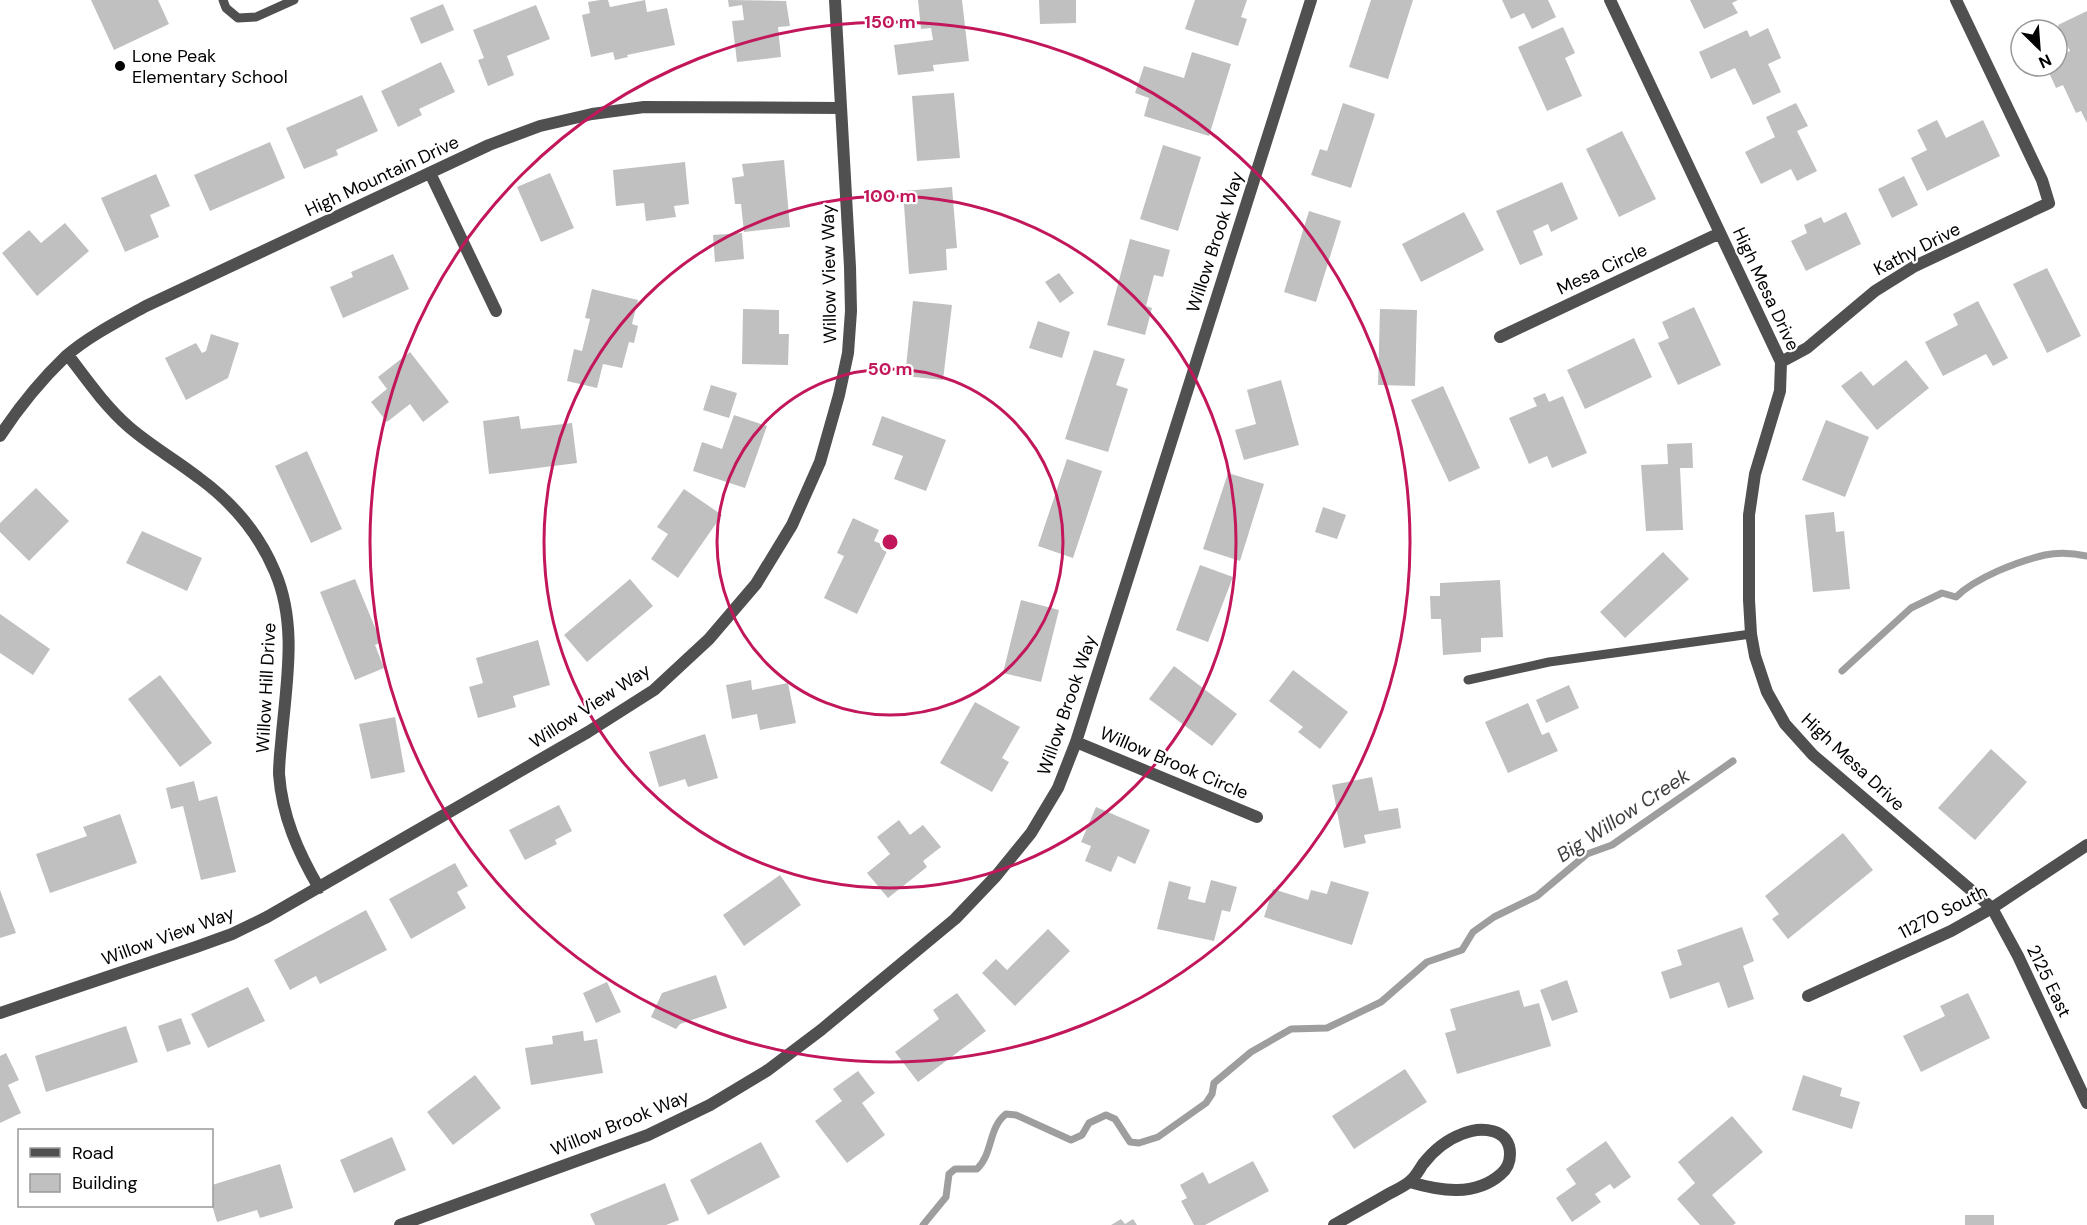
<svg xmlns="http://www.w3.org/2000/svg" width="2087" height="1225" font-family="'DM Sans',sans-serif">
<style>
.lines{fill:none;stroke-linecap:round;stroke-linejoin:round}
.stream{stroke:#9e9e9e;stroke-width:7}
.building{fill:#c0c0c0}
.service{stroke:#505050;stroke-width:9}
.minor{stroke:#505050;stroke-width:12}
.tertiary{stroke:#505050;stroke-width:12}
.ring{fill:none;stroke:#c2185b;stroke-width:3}
.poi-dot{fill:#000;stroke:#fff;stroke-width:2}
.labels{text-anchor:middle;stroke-width:4.5;stroke-linejoin:round;paint-order:stroke}
.poi-label{font-size:18px;fill:#000;stroke:#fff;text-anchor:start}
.street-label{font-size:18px;fill:#000;stroke:#fff}
.water-label{font-size:20px;font-style:italic;fill:#3f3f3f;stroke:#fff}
.centre{fill:#c2185b;stroke:#fff;stroke-width:3}
.ring-label{font-size:18px;text-anchor:middle;font-weight:bold;fill:#c2185b;stroke:#fff;stroke-width:4.5;stroke-linejoin:round;paint-order:stroke}
</style>
<rect width="100%" height="100%" fill="#fff"/>
<g class="lines">
<path class="stream" d="M1842,671L1911,608L1942,593L1956,597C1975,578 2018,561 2045,555C2059,552 2073,553 2087,556
M923,1225L946,1197L949,1174L955,1169H977C993,1154 988,1128 1006,1114L1016,1115L1071,1140L1082,1135L1089,1123L1106,1115L1115,1119L1130,1142L1139,1143L1158,1137L1206,1103L1212,1094L1214,1083L1251,1052L1291,1029L1327,1028L1381,1002L1427,962L1462,950L1473,932L1494,917L1537,896L1587,854L1612,845L1733,761"/>
</g>
<path class="building" d="M91,0H158L169,24L114,50Z
M600,0H608L610,7L645,0L647,12L667,8L675,45L627,55L628,57L615,60L613,52L591,57L582,15L590,13L588,2Z
M728,0L786,1L790,26L778,27L781,57L737,62L732,21L744,20L742,5L729,7Z
M918,0H962L969,61L933,65L934,71L898,75L894,45L933,40L931,28L921,29Z
M1039,0H1076V23L1040,24Z
M1195,0H1247L1241,17L1247,19L1238,46L1185,29Z
M1371,0H1413L1388,79L1349,67Z
M1502,0H1548L1556,17L1532,29L1524,13L1511,19Z
M1690,0H1738L1732,3L1738,13L1704,29Z
M443,4L454,30L421,44L410,18Z
M536,5L550,39L507,56L514,75L488,86L478,60L484,58L473,30Z
M2087,11V123L2081,111L2076,113L2063,85L2056,88L2046,66H2057V56L2070,51L2058,25Z
M1563,27L1575,53L1565,58L1582,96L1547,111L1518,47Z
M1768,28L1781,58L1768,64L1781,92L1753,105L1735,68L1711,79L1699,52L1747,30L1750,37Z
M1192,52L1231,64L1209,136L1144,116L1149,98L1135,93L1144,66L1184,78Z
M441,62L455,92L419,109L422,115L398,127L381,91Z
M954,93L960,158L917,161L912,96Z
M362,95L378,131L336,150L338,155L304,169L286,128Z
M1343,103L1375,114L1351,188L1311,175L1320,149L1327,151Z
M1796,103L1808,126L1797,131L1817,171L1797,181L1791,169L1761,184L1745,152L1775,137L1766,117Z
M1937,120L1946,138L1983,120L2000,156L1927,191L1911,158L1927,150L1917,130Z
M1622,131L1656,199L1619,217L1586,149Z
M270,142L285,178L210,211L194,175Z
M1163,145L1201,157L1178,231L1140,219Z
M784,160L790,227L744,232L741,204H735L732,178L744,176L742,164Z
M685,162L689,204L674,206L676,217L646,221L644,203L616,206L613,170Z
M550,173L574,228L541,242L517,187Z
M156,174L170,206L150,215L159,237L125,252L101,198Z
M1904,176L1918,205L1892,218L1878,189Z
M1562,182L1578,219L1551,232L1548,224L1533,231L1543,255L1520,265L1496,211Z
M952,187L957,248L946,249L947,270L909,274L903,191Z
M1309,211L1341,221L1316,302L1284,292Z
M1464,212L1484,250L1421,282L1402,244Z
M1846,212L1861,244L1806,271L1791,241L1807,233L1804,225L1821,217L1824,223Z
M65,223L89,251L37,296L2,253L29,230L41,243Z
M742,233L744,259L715,262L713,235Z
M1130,239L1170,250L1163,277L1154,275L1146,306L1152,308L1145,335L1107,325Z
M393,254L409,289L343,318L330,287L353,277L351,272Z
M2047,268L2081,336L2047,353L2013,284Z
M1059,273L1074,293L1060,303L1045,282Z
M592,289L638,300L632,324L638,326L634,343L629,342L622,368L603,364L597,388L567,381L574,349L582,351L590,319L585,318Z
M913,301L952,305L943,380L905,376Z
M1978,301L2008,358L1993,366L1986,354L1943,376L1925,342L1958,325L1953,314Z
M1694,307L1721,365L1678,385L1658,343L1669,338L1662,322Z
M743,309L779,310V334H789L788,365L742,364Z
M1380,309L1417,310L1415,386L1378,385Z
M1038,321L1070,332L1062,358L1029,348Z
M211,334L239,343L228,378L186,400L165,358L196,343L202,353L206,351Z
M1634,338L1652,377L1585,409L1567,370Z
M1094,350L1125,359L1116,385L1128,389L1108,452L1065,439Z
M410,352L449,402L423,422L410,404L387,422L371,402L387,389L378,377Z
M1906,360L1929,388L1877,430L1841,386L1861,371L1873,386Z
M1281,380L1299,445L1244,460L1235,430L1256,424L1247,390Z
M711,385L737,393L729,418L703,410Z
M1443,386L1480,468L1449,482L1411,400Z
M1545,393L1549,402L1563,396L1587,453L1552,468L1547,456L1529,464L1509,418L1537,406L1533,398Z
M734,415L767,426L745,488L693,471L702,442L722,449Z
M519,416L521,429L572,423L577,463L489,474L483,421Z
M882,416L946,440L926,491L894,479L903,456L872,445Z
M1826,420L1869,437L1845,497L1802,480Z
M1692,443L1693,468H1680L1683,530L1646,531L1641,465L1668,464L1667,444Z
M307,451L342,529L311,543L275,466Z
M1067,459L1102,471L1073,558L1038,546Z
M1228,473L1264,484L1240,561L1203,549Z
M36,488L69,521L29,561L0,532V523Z
M684,489L722,515L678,578L651,559L668,534L657,527Z
M1323,507L1346,515L1337,539L1315,532Z
M1834,512L1836,532L1844,531L1850,589L1813,592L1805,515Z
M853,518L879,530L874,541L889,547L857,614L824,598L844,556L837,553Z
M142,531L202,558L187,591L126,563Z
M1663,552L1689,579L1625,638L1600,612Z
M1200,565L1233,577L1208,642L1176,630Z
M355,579L381,642L375,645L384,668L355,680L320,592Z
M630,579L653,606L587,662L564,635Z
M1500,580L1503,637L1481,638V652L1443,655L1441,619H1431L1430,596H1440V583Z
M1021,600L1059,610L1041,682L1003,673Z
M0,614L50,649L33,675L0,653Z
M538,640L550,685L513,696L516,707L478,718L469,687L483,683L476,658Z
M1174,666L1237,714L1212,746L1149,699Z
M1293,670L1348,712L1320,749L1298,732L1303,727L1269,701Z
M160,675L212,743L180,767L128,699Z
M751,680L752,690L788,683L796,723L760,730L757,714L732,719L726,685Z
M1569,685L1579,708L1546,723L1536,700Z
M975,702L1020,727L1002,758L1009,762L992,792L940,763Z
M1528,703L1542,735L1549,732L1558,751L1508,773L1485,722Z
M395,717L405,772L371,779L359,724Z
M705,734L718,778L688,787L685,779L659,787L649,752Z
M1991,749L2027,782L1975,840L1938,808Z
M1372,777L1379,811L1398,808L1401,828L1364,835L1366,843L1344,848L1332,785Z
M194,781L199,801L217,796L236,872L201,880L183,806L171,809L166,788Z
M559,805L572,831L555,840L557,844L525,860L509,830Z
M1096,807L1150,830L1135,864L1118,856L1111,872L1085,861L1091,846L1081,842Z
M120,814L137,863L50,893L36,854L87,836L83,827Z
M899,820L910,835L923,825L941,847L923,861L927,867L888,898L867,873L890,854L877,837Z
M1843,833L1873,870L1788,939L1772,919L1779,914L1765,896Z
M455,863L468,886L457,892L466,908L411,939L389,899Z
M780,875L801,905L744,946L723,915Z
M1211,880L1237,887L1230,912L1222,910L1214,941L1157,929L1169,881L1191,887L1188,899L1205,903Z
M1331,881L1369,892L1352,945L1264,917L1273,889L1308,900L1311,890L1327,894Z
M0,890L16,933L0,938Z
M366,910L387,950L320,984L316,976L290,990L274,960Z
M1742,927L1754,961L1743,966L1754,999L1728,1008L1719,982L1670,999L1661,972L1682,965L1677,950Z
M1048,929L1070,951L1015,1006L982,973L996,959L1007,970Z
M716,975L727,1008L680,1024L676,1029L651,1017L662,993Z
M1567,980L1578,1012L1552,1021L1540,990Z
M607,982L621,1012L596,1023L583,993Z
M248,987L265,1021L208,1048L191,1014Z
M1519,990L1524,1007L1539,1003L1551,1046L1457,1074L1445,1033L1456,1030L1450,1009Z
M957,993L986,1031L918,1082L895,1052L939,1019L933,1010Z
M1968,993L1990,1038L1921,1072L1903,1036L1945,1016L1940,1006Z
M181,1018L191,1044L167,1052L158,1026Z
M126,1026L138,1062L46,1092L35,1056Z
M583,1031L584,1041L597,1039L603,1073L531,1085L525,1048L553,1044L552,1036Z
M6,1053L19,1080L8,1085L21,1113L0,1123V1056Z
M1405,1069L1427,1102L1354,1149L1332,1116Z
M858,1071L875,1093L862,1103L885,1135L847,1163L815,1121L842,1101L833,1089Z
M475,1075L501,1108L453,1145L427,1112Z
M1803,1075L1842,1088L1840,1096L1860,1102L1852,1129L1792,1110Z
M1732,1116L1763,1152L1712,1195L1736,1223L1733,1225H1700L1677,1199L1695,1183L1678,1162Z
M392,1137L406,1170L354,1193L340,1160Z
M1606,1141L1631,1177L1614,1189L1610,1184L1595,1194L1601,1202L1572,1222L1556,1198L1576,1184L1566,1169Z
M761,1142L780,1177L708,1215L690,1180Z
M1253,1161L1269,1191L1205,1225H1194L1181,1201L1187,1198L1180,1185L1203,1172L1209,1184Z
M280,1164L293,1208L260,1218L257,1210L217,1222L212,1205V1185Z
M665,1183L679,1220L666,1225H595L590,1214Z
M1965,1215H1994V1225H1965Z
M1121,1219L1125,1224L1133,1219L1137,1225H1111Z"/>
<g class="lines">
<path class="service" d="M223,0L226,8L238,18L256,17L294,0
M1468,680L1549,662L1751,634"/>
<path class="minor" d="M1610,0L1781,362L1780,391L1755,474L1749,515V600L1751,634L1755,656L1767,692L1785,724L1813,755L1992,908L1951,931L1808,996
M430,173L496,311
M1500,337L1720,233
M68,355C87,380 105,406 129,427C151,446 176,460 199,478C232,502 259,534 275,572C297,623 287,679 282,733C281,746 279,760 279,774C282,816 298,852 319,888
M1781,362L1807,348L1875,291L1915,266L2049,203L2042,180L1956,0
M0,436C19,407 41,380 66,356C89,336 119,321 146,306L489,145L540,126L592,114L644,107L841,108
M1076,742L1257,817
M0,1013L196,947L232,934L267,917L588,732L654,690L709,639L756,584L792,525L820,462L839,395L848,353L851,311L850,267L835,0
M400,1225L648,1135L710,1105L768,1070L821,1030L955,919L996,876L1031,833L1058,788L1076,742L1311,0
M1334,1225C1351,1215 1368,1206 1385,1196C1393,1191 1402,1188 1409,1182C1415,1178 1419,1170 1423,1164C1433,1151 1446,1140 1462,1134C1481,1126 1510,1128 1510,1154C1510,1161 1507,1169 1501,1174C1475,1197 1440,1191 1410,1182"/>
<path class="tertiary" d="M2087,845L1992,908L2018,956L2087,1103"/>
</g>
<g class="ring">
<circle cx="890" cy="542" r="173"/>
<circle cx="890" cy="542" r="346"/>
<circle cx="890" cy="542" r="520"/>
</g>
<circle class="poi-dot" cx="120" cy="66" r="6"/>
<g class="labels">
<g class="poi-label">
<text x="132" y="62">Lone Peak<tspan x="132" dy="21">Elementary School</tspan></text>
</g>
<g class="street-label">
<text transform="translate(382 176) rotate(-25)" y="6">High Mountain Drive</text>
<text transform="translate(1215 242) rotate(-72)" y="6">Willow Brook Way</text>
<text transform="translate(1917 249) rotate(-27)" y="6">Kathy Drive</text>
<text transform="translate(1602 269) rotate(-25)" y="6">Mesa Circle</text>
<text transform="translate(829 274) rotate(-91)" y="6">Willow View Way</text>
<text transform="translate(1766 289) rotate(65)" y="6">High Mesa Drive</text>
<text transform="translate(266 688) rotate(-87)" y="6">Willow Hill Drive</text>
<text transform="translate(1067 705) rotate(-71)" y="6">Willow Brook Way</text>
<text transform="translate(590 706) rotate(-33)" y="6">Willow View Way</text>
<text transform="translate(1853 762) rotate(43)" y="6">High Mesa Drive</text>
<text transform="translate(1174 763) rotate(23)" y="6">Willow Brook Circle</text>
<text transform="translate(1943 912) rotate(-27)" y="6">11270 South</text>
<text transform="translate(168 936) rotate(-20)" y="6">Willow View Way</text>
<text transform="translate(2049 981) rotate(64)" y="6">2125 East</text>
<text transform="translate(620 1123) rotate(-22)" y="6">Willow Brook Way</text>
</g>
<g class="water-label">
<text transform="translate(1623 815) rotate(-33)" y="7">Big Willow Creek</text>
</g>
</g>
<circle cx="890" cy="542" r="9" class="centre"/>
<g class="ring-label">
<text x="890" y="28">150 m</text>
<text x="890" y="202">100 m</text>
<text x="890" y="375">50 m</text>
</g>
<rect x="18" y="1129" width="195" height="78" fill="#ffffff" stroke="#999999" stroke-width="1.5"/>
<rect x="30" y="1148" width="30" height="9" fill="#505050" stroke="#999999" stroke-width="1.5"/>
<text x="72" y="1159" font-size="18" fill="#000000">Road</text>
<rect x="30" y="1174" width="30" height="18" fill="#c0c0c0" stroke="#999999" stroke-width="1.5"/>
<text x="72" y="1189" font-size="18" fill="#000000">Building</text>
<g transform="translate(2039 48) rotate(155)"><circle r="28" fill="#ffffff" stroke="#999999" stroke-width="1.5"/>
<path d="M0-4.5L10 22L0 15L-10 22Z" fill="#000000"/>
<text y="-9" font-size="16" font-weight="bold" text-anchor="middle" fill="#000000">N</text>
</g>
</svg>
